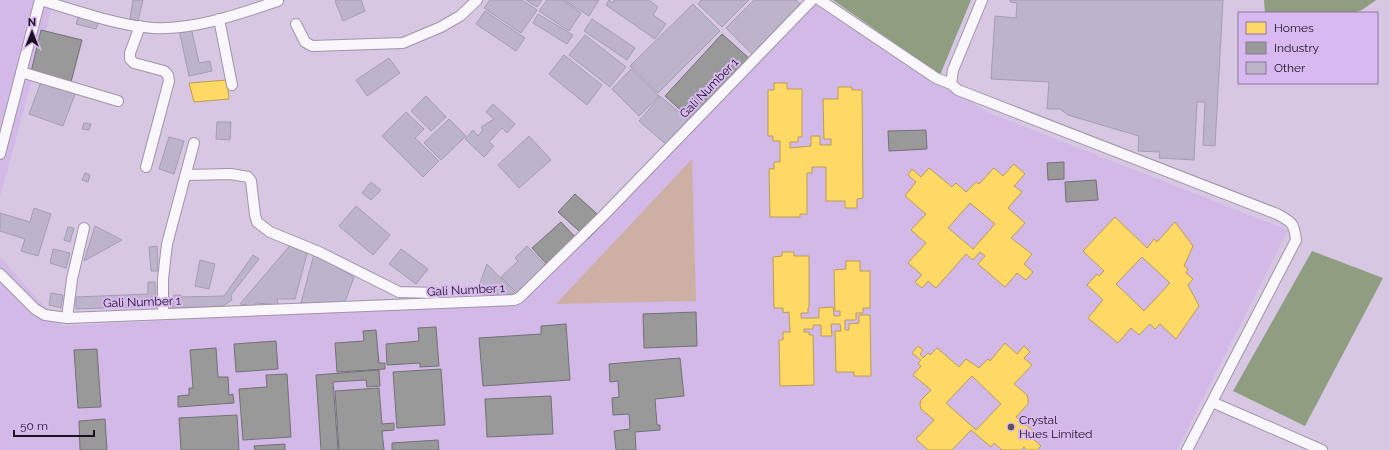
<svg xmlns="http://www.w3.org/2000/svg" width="1390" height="450" font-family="Raleway,sans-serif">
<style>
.built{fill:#d3b9e7}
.green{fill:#cdb0a3}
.water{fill:#8f9d80}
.homes{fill:#ffd966;stroke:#bb9d52;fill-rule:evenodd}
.industry{fill:#999;stroke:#737076}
.building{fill:#bdb4cb;stroke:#a59cb3}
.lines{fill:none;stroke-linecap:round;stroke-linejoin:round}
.minor-casing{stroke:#a094a9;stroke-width:12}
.minor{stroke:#f9f7fb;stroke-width:10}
.poi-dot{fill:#5d5066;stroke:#d9baf0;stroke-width:1.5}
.labels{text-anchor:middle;stroke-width:4;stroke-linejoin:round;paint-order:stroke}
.street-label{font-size:12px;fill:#1b1023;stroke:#d9baf0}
.poi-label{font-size:12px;fill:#1b1023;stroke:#d9baf0;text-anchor:start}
</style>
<rect width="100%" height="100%" fill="#d7c7e3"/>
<path class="built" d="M0,0H54L0,197Z
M814,0L985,111L1288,230L1177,450H0V257L62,326L520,302Z"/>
<path class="green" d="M692,159L696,301L556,304Z"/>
<path class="water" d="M833,0H971L940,75Z
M1264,0H1376L1362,10L1353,13H1265Z
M1312,251L1383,278L1305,426L1233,391Z"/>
<path class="homes" d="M227,80L229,99L194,102L189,83Z
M774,83H787V89H802V137H798V142H790V148L811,146V136H820V145H831V139H824L823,99H838V87H852V90H862L863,198L857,199V208H845V201H826V167H812V173H807V214H800V217H770L769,169H774V162H780V141H773V136H768V90H774Z
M1014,164L1025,174L1014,186L1022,192L1008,208L1025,223L1011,238L1032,254L1024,264L1033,272L1026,280L1017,273L1005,287L978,264L985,256L980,252L973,260L966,254L936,288L928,281L922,288L915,282L922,275L908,263L926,243L911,230L926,214L905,196L916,182L908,175L912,169L921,177L929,168L952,187L956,183L966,192L976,182L979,184L994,168L1003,176ZM970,203L995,224L973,249L948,228Z
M1115,217L1147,248L1154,239L1157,242L1175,222L1193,246L1184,266L1188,269L1186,273L1193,279L1188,285L1199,306L1176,339L1160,324L1155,329L1150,324L1139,335L1131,328L1118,343L1088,318L1103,300L1087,285L1097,274L1099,276L1104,271L1083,251ZM1142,257L1170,283L1144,311L1116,284Z
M782,252H794V256H809V307L808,308V313H801V318H819V308L833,307L834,316H840V311H835L834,270L846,269V261H860V271H870V308H863V313H856V320H845V330H849V324L859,323V315H870L871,376H854V372H836L835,331H841L840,324H831L832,336H821V325H813V329H804V332H809V335H813L814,385L780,386L779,340H783V332H790L789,312L783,313V308H774L773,257L782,256Z
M1005,343L1017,354L1024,346L1030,352L1024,358L1032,365L1014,384L1027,395L1028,399V404L1016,417L1036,433L1032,438L1041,446L1037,450H1027L1024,447L1021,450H1002L994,443L991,447L971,430L952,450H928L916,439L934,420L921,409L920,405L921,400L931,390L913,375L921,366L918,363L921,360L912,353L918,346L923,350L920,354L923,358L928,353L930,355L937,348L959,367L966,359L979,368L988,359L990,361ZM972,376L1001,404L976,430L946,403Z"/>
<path class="industry" d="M41,30L82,40L71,82L31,72Z
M722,34L751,60L695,123L665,96Z
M926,130L927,149L889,151L888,131Z
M1064,162V179L1048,180L1047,163Z
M1096,180L1098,200L1066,202L1065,182Z
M575,194L605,221L588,239L558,212Z
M561,222L580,242L551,269L532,248Z
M696,312L697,346L644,348L643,314Z
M566,324L570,380L483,386L479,338L541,334V326Z
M436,327L439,366L420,367V363L387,365L386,344L419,341L418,328Z
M376,330L379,363H385V369L337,372L335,343L364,341L363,331Z
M276,341L278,369L236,372L234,344Z
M216,348L218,377H228L229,395L233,394L234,403L178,407V396L189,395V388H193L190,350Z
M97,349L101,407L78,408L74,350Z
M680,358L684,396L655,399L657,425H660V430L635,432L636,450H616L614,431L630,429L629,414L613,415L612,398L619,397L618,381L610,382L609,364Z
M441,369L445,425L397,428L393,372Z
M379,370L380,386L367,387L366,380L333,382L338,450H321L316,375Z
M287,374L291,437L243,440L239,389L267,387L266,375Z
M379,388L382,424L394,423V430L382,431L384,450H339L335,391Z
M551,396L553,434L487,437L485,399Z
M237,415L239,450H181L179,418Z
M105,419L107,450H80L79,421Z
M438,440L439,450H392V443Z
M285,444V450H255L254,446Z"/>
<path class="building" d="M133,0H143L138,21L130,19Z
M337,0H361L365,11L343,21L335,1Z
M490,0H522L537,10L521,33L484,8Z
M526,0H542L537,7Z
M547,0H562L581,13L569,31L539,11Z
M564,0H599L589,16Z
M609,0L613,3L614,0H649L658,7L653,15L666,24L655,39L606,5Z
M701,0H749L722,27L698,4Z
M754,0H796L803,7L754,56L726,28Z
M1010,0H1223L1215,146L1203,145L1205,102H1197L1194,160L1159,158L1160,152L1138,151L1139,136L1068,115L1060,109H1047L1049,82L991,79L995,16L1016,18L1017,3L1010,2Z
M693,4L720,31L658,93L630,66Z
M485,11L525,38L516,51L476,24Z
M538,14L573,35L567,44L533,23Z
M79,15L99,21L96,29L76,24Z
M592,19L635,48L627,60L584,31Z
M191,27L199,63L210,61L212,71L189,76L179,30Z
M585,35L626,67L610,87L569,55Z
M564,55L602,85L587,105L549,74Z
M389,58L400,73L367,96L356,80Z
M631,69L659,96L639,116L612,89Z
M41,82L75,94L63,126L29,114Z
M426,96L446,117L431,131L411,111Z
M660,96L691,122L669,147L639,121Z
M493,104L515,124L507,133L502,128L489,142L494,146L484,157L465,139L473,130L478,136L483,130L481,127L494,119L486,112Z
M406,112L424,129L415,138L439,161L423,177L382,136Z
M449,119L466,136L441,160L424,143Z
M217,122H231L230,140L216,139Z
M84,123L91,124L89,130L82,129Z
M529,136L551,160L519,188L498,165Z
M169,137L184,141L174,174L159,169Z
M85,173L90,175L88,182L82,180Z
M371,182L381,190L371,200L362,193Z
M356,206L390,235L373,255L339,226Z
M34,208L51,214L38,256L21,251L25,239L0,231V213L30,222Z
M95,226L122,240L84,261Z
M68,227L74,228L70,242L64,240Z
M292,243L307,254L295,299H277L278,305L256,303L253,306L240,304Z
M157,246L158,271H151L149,247Z
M527,246L548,268L519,295L501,277L518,261L515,258Z
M53,249L70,253L66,268L50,263Z
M401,249L428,269L416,284L389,264Z
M314,254L354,277L344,305L309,309V303H301Z
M253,255L259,259L231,295L232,300L223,306L172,308L174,295H181V297L224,296Z
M200,260L215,264L209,289L195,286Z
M487,264L516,294H476Z
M148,282H155L156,306L76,309V297L148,294Z
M51,293L63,295L61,308L49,305Z"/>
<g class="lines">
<defs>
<path id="minor" d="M40,0C75,10 118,26 153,28C196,30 238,14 278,1
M820,0L936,78L951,84
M982,0L953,70L951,84L958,90L1277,214C1292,222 1294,223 1296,240L1187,450
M219,19L232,85
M296,24L305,42L312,46L403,43L441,27L460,16L477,0
M140,26L130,53V59L134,63L164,71L168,75L169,81L146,167
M21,72L118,101
M0,154L40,0
M186,175L231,174L248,177L251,181L255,215L257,222L270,232L319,252L399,292L436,293
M0,274L35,309L45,315L67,318L514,300L519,298L603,216L812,0
M163,314V279L167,244L194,143
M67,318L72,279L84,228
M1212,402L1322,450"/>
</defs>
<use href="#minor" class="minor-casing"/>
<use href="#minor" class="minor"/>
</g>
<circle class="poi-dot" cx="1011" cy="427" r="4"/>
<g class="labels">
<g class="street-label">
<text transform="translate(709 88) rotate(-46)" y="4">Gali Number 1</text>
<text transform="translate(466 290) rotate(-3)" y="4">Gali Number 1</text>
<text transform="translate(142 302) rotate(-2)" y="4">Gali Number 1</text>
</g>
<g class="poi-label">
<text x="1019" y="424">Crystal<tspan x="1019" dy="14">Hues Limited</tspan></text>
</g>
</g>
<rect x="1238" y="12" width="140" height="72" fill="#d9baf0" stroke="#8d769e"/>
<rect x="1246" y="22" width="20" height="12" fill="#ffd966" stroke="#8d769e"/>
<text x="1274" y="32" font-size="12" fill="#1b1023">Homes</text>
<rect x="1246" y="42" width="20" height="12" fill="#999999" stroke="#8d769e"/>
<text x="1274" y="52" font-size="12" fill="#1b1023">Industry</text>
<rect x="1246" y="62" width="20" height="12" fill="#bdb4cb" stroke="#8d769e"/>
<text x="1274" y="72" font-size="12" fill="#1b1023">Other</text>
<g transform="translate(32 32)" stroke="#d9baf0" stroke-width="3" paint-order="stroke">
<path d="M0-3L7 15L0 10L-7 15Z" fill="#1b1023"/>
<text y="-6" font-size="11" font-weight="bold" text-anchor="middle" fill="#1b1023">N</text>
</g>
<path d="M14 430v6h80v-6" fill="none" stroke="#1b1023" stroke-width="2"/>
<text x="20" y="430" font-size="12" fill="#1b1023" stroke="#d9baf0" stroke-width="3" paint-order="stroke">50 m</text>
</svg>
